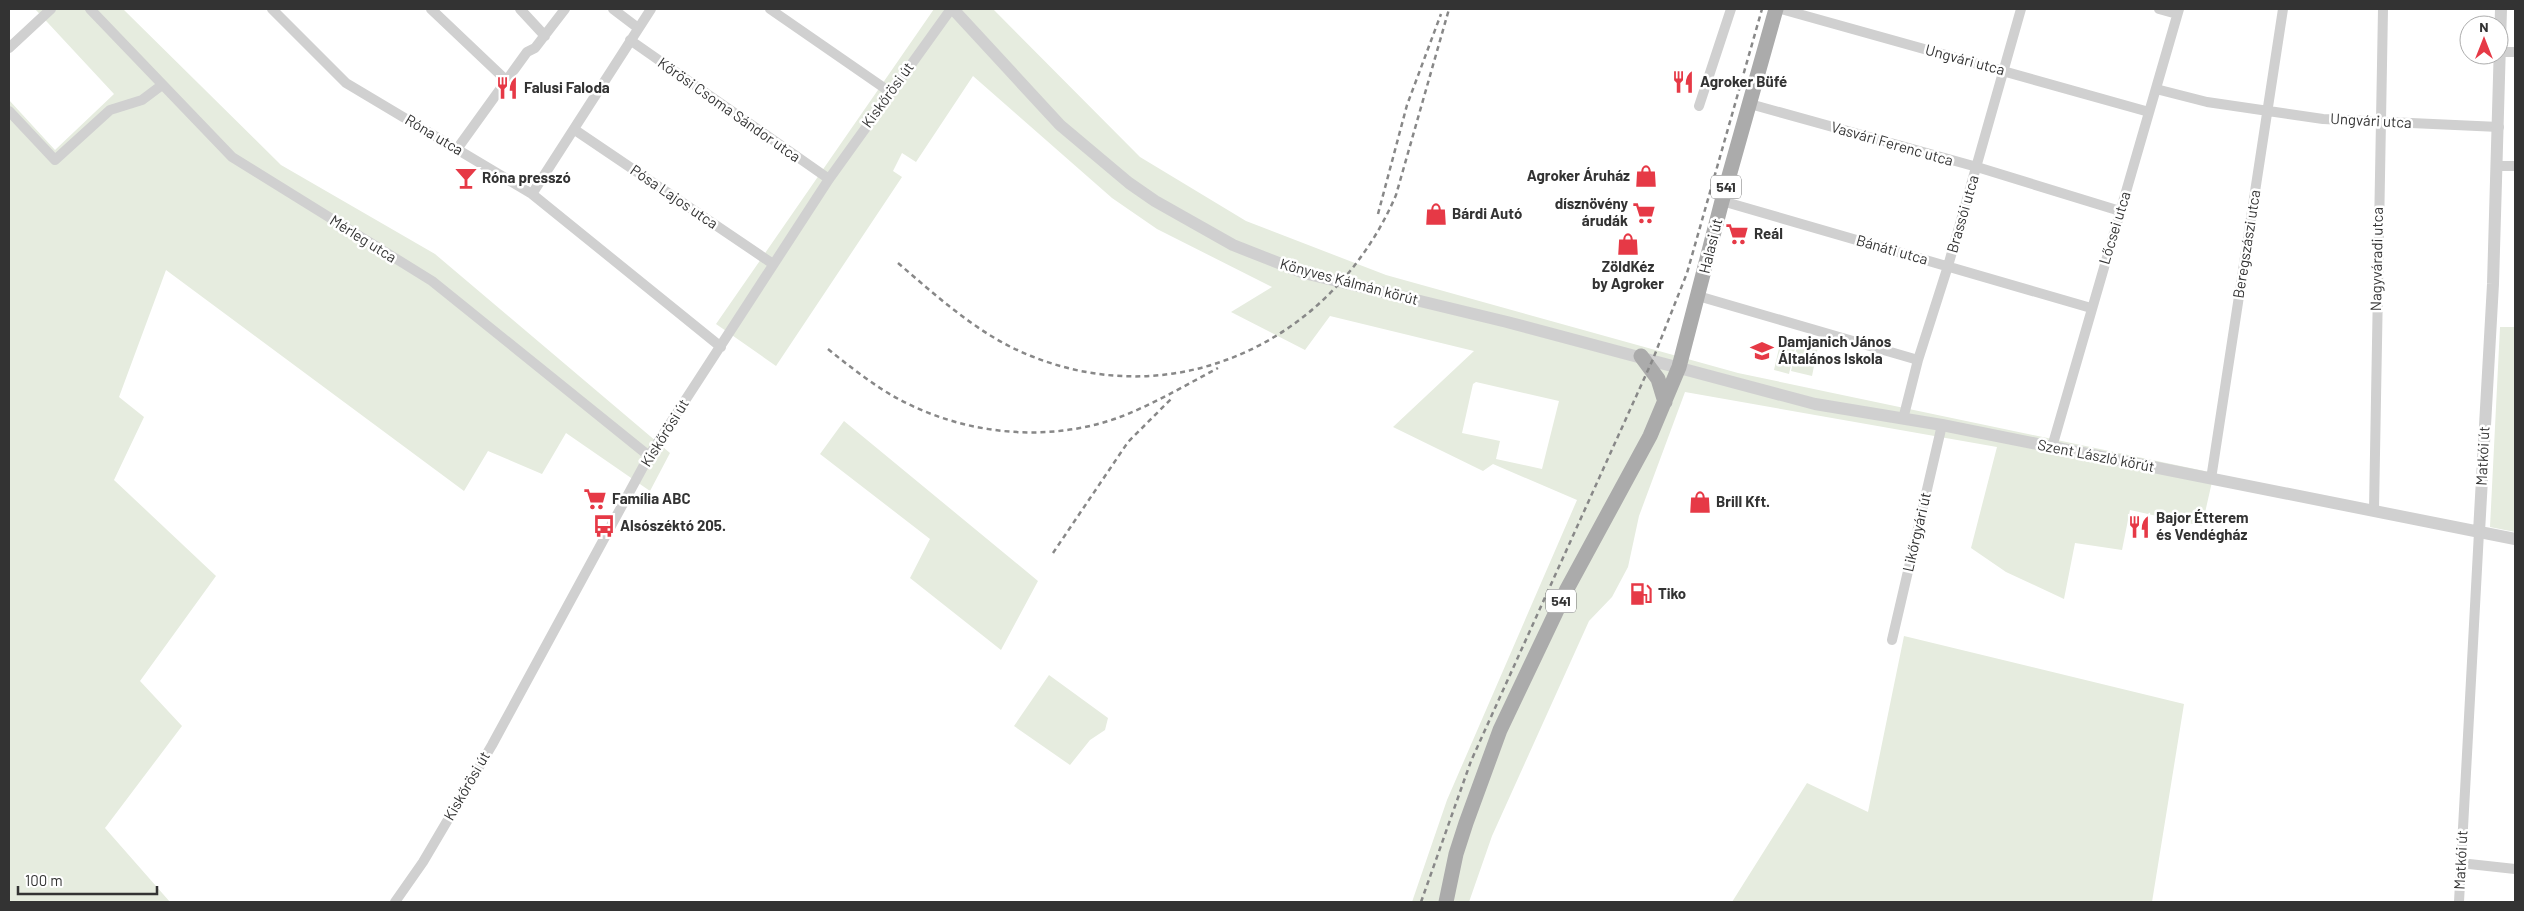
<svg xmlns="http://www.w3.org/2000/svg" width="2524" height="911" font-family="Barlow,sans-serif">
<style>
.green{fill:#e6ecdf;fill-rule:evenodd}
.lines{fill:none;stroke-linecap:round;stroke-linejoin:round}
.minor{stroke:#d0d0d0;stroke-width:10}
.tertiary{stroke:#d0d0d0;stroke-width:12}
.primary{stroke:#ababab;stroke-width:15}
.rail{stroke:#888;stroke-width:2.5;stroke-dasharray:5 4;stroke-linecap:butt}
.labels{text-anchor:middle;stroke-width:5;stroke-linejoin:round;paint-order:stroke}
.shield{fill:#fff;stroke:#707070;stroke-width:1}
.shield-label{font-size:14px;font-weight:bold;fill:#333}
.street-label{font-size:15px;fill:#333;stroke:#fff}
.poi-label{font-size:15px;font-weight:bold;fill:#333;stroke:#fff;text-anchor:start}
</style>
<rect width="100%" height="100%" fill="#fff"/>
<path class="green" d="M35,9H123L281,165L435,254L670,453L650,491L566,433L542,474L488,451L464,491L166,270L119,397L144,417L114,480L216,576L140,681L182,726L105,828L170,902H9V100L55,150L114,94Z
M934,9H993L1140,157L1246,221L1386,275L1738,373L2214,473L2202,526L2130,510L2122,550L2075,543L2064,599L2006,572L1971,548L1997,447L1685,392L1639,516L1628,567L1612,597L1589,621L1492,836L1469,902H1412L1447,800L1577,500L1493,464L1483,471L1393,427L1474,351L1330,316L1305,350L1231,312L1272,287L1157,229L1112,198L973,76L916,162L902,153L893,171L902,177L776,366L716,324ZM1476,382L1559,401L1542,469L1496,459L1500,441L1462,433L1473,384Z
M2500,327H2515V532L2490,527Z
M1798,342L1818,347L1812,376L1791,371Z
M1780,344L1795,348L1789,374L1774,370Z
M844,421L1038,581L1001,650L910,578L930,539L820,454Z
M1904,636L2184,704L2152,902H1732L1807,783L1868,812Z
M1049,675L1108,718L1105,730L1090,740L1070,765L1014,726Z"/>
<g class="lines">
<path class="minor" d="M90,9L232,157L432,281L649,456
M272,9L346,83L532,194L721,347
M431,9L507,81
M520,9L545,36
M613,9L638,28
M770,9L890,92
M1781,9L2149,112
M2159,9L2177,14
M630,40L829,179
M9,48L51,9
M2500,52H2515
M2156,89L2207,102L2323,119L2499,127
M1750,104L1977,167L2120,211
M1699,106L1731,9
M9,111L55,160L110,110L142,100L162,85
M575,130L773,264
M457,149L527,52L535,48L565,9
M2497,166H2515
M532,194L651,9
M1722,201L2091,308
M1698,296L1918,360
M1903,419L1918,360L1948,266L2021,9
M2052,447L2179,9
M2211,479L2283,9
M2374,510L2383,9
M1892,640L1942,425
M2460,863L2515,869
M395,902L423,862L492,745L649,456L829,179L951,9
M2459,902L2479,532"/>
<path class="tertiary" d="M953,9L1060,125L1129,183L1155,201L1233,245L1304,273L1507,322L1815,404L1942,425L2515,539
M2479,532L2493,284L2501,9"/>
<path class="primary" d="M1641,356L1658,379L1665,402
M1446,902L1456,854L1466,823L1500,730L1567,589L1650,436L1679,367L1722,201L1776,9"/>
<path class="rail" d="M1378,214L1407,105L1441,14
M898,263C939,298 980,336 1031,356C1180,416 1335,338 1396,195L1449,9
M828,349C845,363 862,376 880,388C949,433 1042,446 1120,417C1154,404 1186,385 1218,368
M1053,553L1128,442L1173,397
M1421,902L1471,761L1653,359L1687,273L1762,9"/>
</g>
<defs>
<symbol id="restaurant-bare" viewBox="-9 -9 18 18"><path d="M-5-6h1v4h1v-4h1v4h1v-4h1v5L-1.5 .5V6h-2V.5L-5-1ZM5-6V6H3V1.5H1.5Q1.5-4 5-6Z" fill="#e63946" stroke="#fff" stroke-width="2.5" paint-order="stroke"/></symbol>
<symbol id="shop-bare" viewBox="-9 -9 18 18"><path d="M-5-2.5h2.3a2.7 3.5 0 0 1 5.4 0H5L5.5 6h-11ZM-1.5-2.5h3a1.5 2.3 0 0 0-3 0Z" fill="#e63946" stroke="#fff" stroke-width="2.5" paint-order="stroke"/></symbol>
<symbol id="bar-bare" viewBox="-9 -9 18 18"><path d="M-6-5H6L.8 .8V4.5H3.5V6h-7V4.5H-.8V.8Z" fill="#e63946" stroke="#fff" stroke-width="2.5" paint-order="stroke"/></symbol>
<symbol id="supermarket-bare" viewBox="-9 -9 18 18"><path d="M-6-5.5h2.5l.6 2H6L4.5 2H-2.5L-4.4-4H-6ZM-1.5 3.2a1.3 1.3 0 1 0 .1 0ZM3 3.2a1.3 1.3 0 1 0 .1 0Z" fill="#e63946" stroke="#fff" stroke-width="2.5" paint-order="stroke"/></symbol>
<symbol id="school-bare" viewBox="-9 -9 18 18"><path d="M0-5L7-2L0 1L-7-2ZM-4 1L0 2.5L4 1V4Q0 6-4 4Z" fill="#e63946" stroke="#fff" stroke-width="2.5" paint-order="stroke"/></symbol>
<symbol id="bus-bare" viewBox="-9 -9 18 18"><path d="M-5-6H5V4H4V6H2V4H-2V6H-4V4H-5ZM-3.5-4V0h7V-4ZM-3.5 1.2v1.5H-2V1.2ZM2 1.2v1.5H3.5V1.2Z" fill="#e63946" stroke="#fff" stroke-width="2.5" paint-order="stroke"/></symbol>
<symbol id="fuel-bare" viewBox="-9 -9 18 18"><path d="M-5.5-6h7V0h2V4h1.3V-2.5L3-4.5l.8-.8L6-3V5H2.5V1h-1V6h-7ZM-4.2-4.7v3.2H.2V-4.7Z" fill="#e63946" stroke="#fff" stroke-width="2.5" paint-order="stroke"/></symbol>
</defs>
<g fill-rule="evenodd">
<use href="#restaurant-bare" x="1667" y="66" width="32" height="32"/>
<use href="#restaurant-bare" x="491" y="72" width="32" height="32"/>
<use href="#shop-bare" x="1630" y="160" width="32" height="32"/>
<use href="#bar-bare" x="450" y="162" width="32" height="32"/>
<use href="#supermarket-bare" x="1628" y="197" width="32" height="32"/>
<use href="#shop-bare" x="1420" y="198" width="32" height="32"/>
<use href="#supermarket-bare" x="1721" y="218" width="32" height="32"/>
<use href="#shop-bare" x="1612" y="228" width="32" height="32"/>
<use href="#school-bare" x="1746" y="335" width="32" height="32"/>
<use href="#supermarket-bare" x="579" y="483" width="32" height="32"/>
<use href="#shop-bare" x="1684" y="486" width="32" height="32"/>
<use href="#bus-bare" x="588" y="510" width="32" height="32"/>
<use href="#restaurant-bare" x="2123" y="511" width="32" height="32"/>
<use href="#fuel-bare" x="1625" y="578" width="32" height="32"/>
</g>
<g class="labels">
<g class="shield">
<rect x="1711" y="175.5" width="30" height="23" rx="4"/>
<rect x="1546" y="589.5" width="30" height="23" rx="4"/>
</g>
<g class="shield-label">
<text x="1726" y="192">541</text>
<text x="1561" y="606">541</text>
</g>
<g class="street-label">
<text transform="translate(1965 60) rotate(15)" y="5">Ungvári utca</text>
<text transform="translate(888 95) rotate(-54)" y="5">Kiskőrösi út</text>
<text transform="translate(729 110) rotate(35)" y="5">Kőrösi Csoma Sándor utca</text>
<text transform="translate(2371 121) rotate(3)" y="5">Ungvári utca</text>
<text transform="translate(434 135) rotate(31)" y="5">Róna utca</text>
<text transform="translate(1892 144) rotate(16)" y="5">Vasvári Ferenc utca</text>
<text transform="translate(674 197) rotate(34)" y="5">Pósa Lajos utca</text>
<text transform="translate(1963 214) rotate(-74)" y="5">Brassói utca</text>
<text transform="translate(2115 228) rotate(-73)" y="5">Lőcsei utca</text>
<text transform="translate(363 239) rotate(32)" y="5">Mérleg utca</text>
<text transform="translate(2247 244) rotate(-81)" y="5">Beregszászi utca</text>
<text transform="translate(1711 246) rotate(-76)" y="5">Halasi út</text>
<text transform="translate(1892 250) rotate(16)" y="5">Bánáti utca</text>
<text transform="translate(2377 259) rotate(-89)" y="5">Nagyváradi utca</text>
<text transform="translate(1349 282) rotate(15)" y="5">Könyves Kálmán körút</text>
<text transform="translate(665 433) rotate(-58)" y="5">Kiskőrösi út</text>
<text transform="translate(2096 456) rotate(11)" y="5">Szent László körút</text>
<text transform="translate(2483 456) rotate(-87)" y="5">Matkói út</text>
<text transform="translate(1917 532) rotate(-77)" y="5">Likőrgyári út</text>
<text transform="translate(467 786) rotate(-60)" y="5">Kiskőrösi út</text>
<text transform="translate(2461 860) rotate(-87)" y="5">Matkói út</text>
</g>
<g class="poi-label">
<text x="1700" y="87">Agroker Büfé</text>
<text x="524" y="93">Falusi Faloda</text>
<text x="1630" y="181" text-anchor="end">Agroker Áruház</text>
<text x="482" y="183">Róna presszó</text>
<text x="1628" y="209" text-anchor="end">dísznövény<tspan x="1628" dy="17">árudák</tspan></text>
<text x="1452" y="219">Bárdi Autó</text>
<text x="1754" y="239">Reál</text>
<text x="1628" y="272" text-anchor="middle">ZöldKéz<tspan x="1628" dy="17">by Agroker</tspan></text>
<text x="1778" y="347">Damjanich János<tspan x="1778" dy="17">Általános Iskola</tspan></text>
<text x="612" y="504">Família ABC</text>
<text x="1716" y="507">Brill Kft.</text>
<text x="2156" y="523">Bajor Étterem<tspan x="2156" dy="17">és Vendégház</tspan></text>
<text x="620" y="531">Alsószéktó 205.</text>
<text x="1658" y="599">Tiko</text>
</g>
</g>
<rect width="2524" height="911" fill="none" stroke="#333333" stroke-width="20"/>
<g transform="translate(2484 40)"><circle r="24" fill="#ffffff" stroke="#adadad"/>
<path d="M0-4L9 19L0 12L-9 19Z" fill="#e63946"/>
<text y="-8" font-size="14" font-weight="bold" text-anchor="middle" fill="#333333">N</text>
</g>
<path d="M18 886v8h139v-8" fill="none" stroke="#333333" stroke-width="2.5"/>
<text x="25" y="886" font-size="15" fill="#333333" stroke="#ffffff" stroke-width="4" paint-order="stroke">100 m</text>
</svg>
